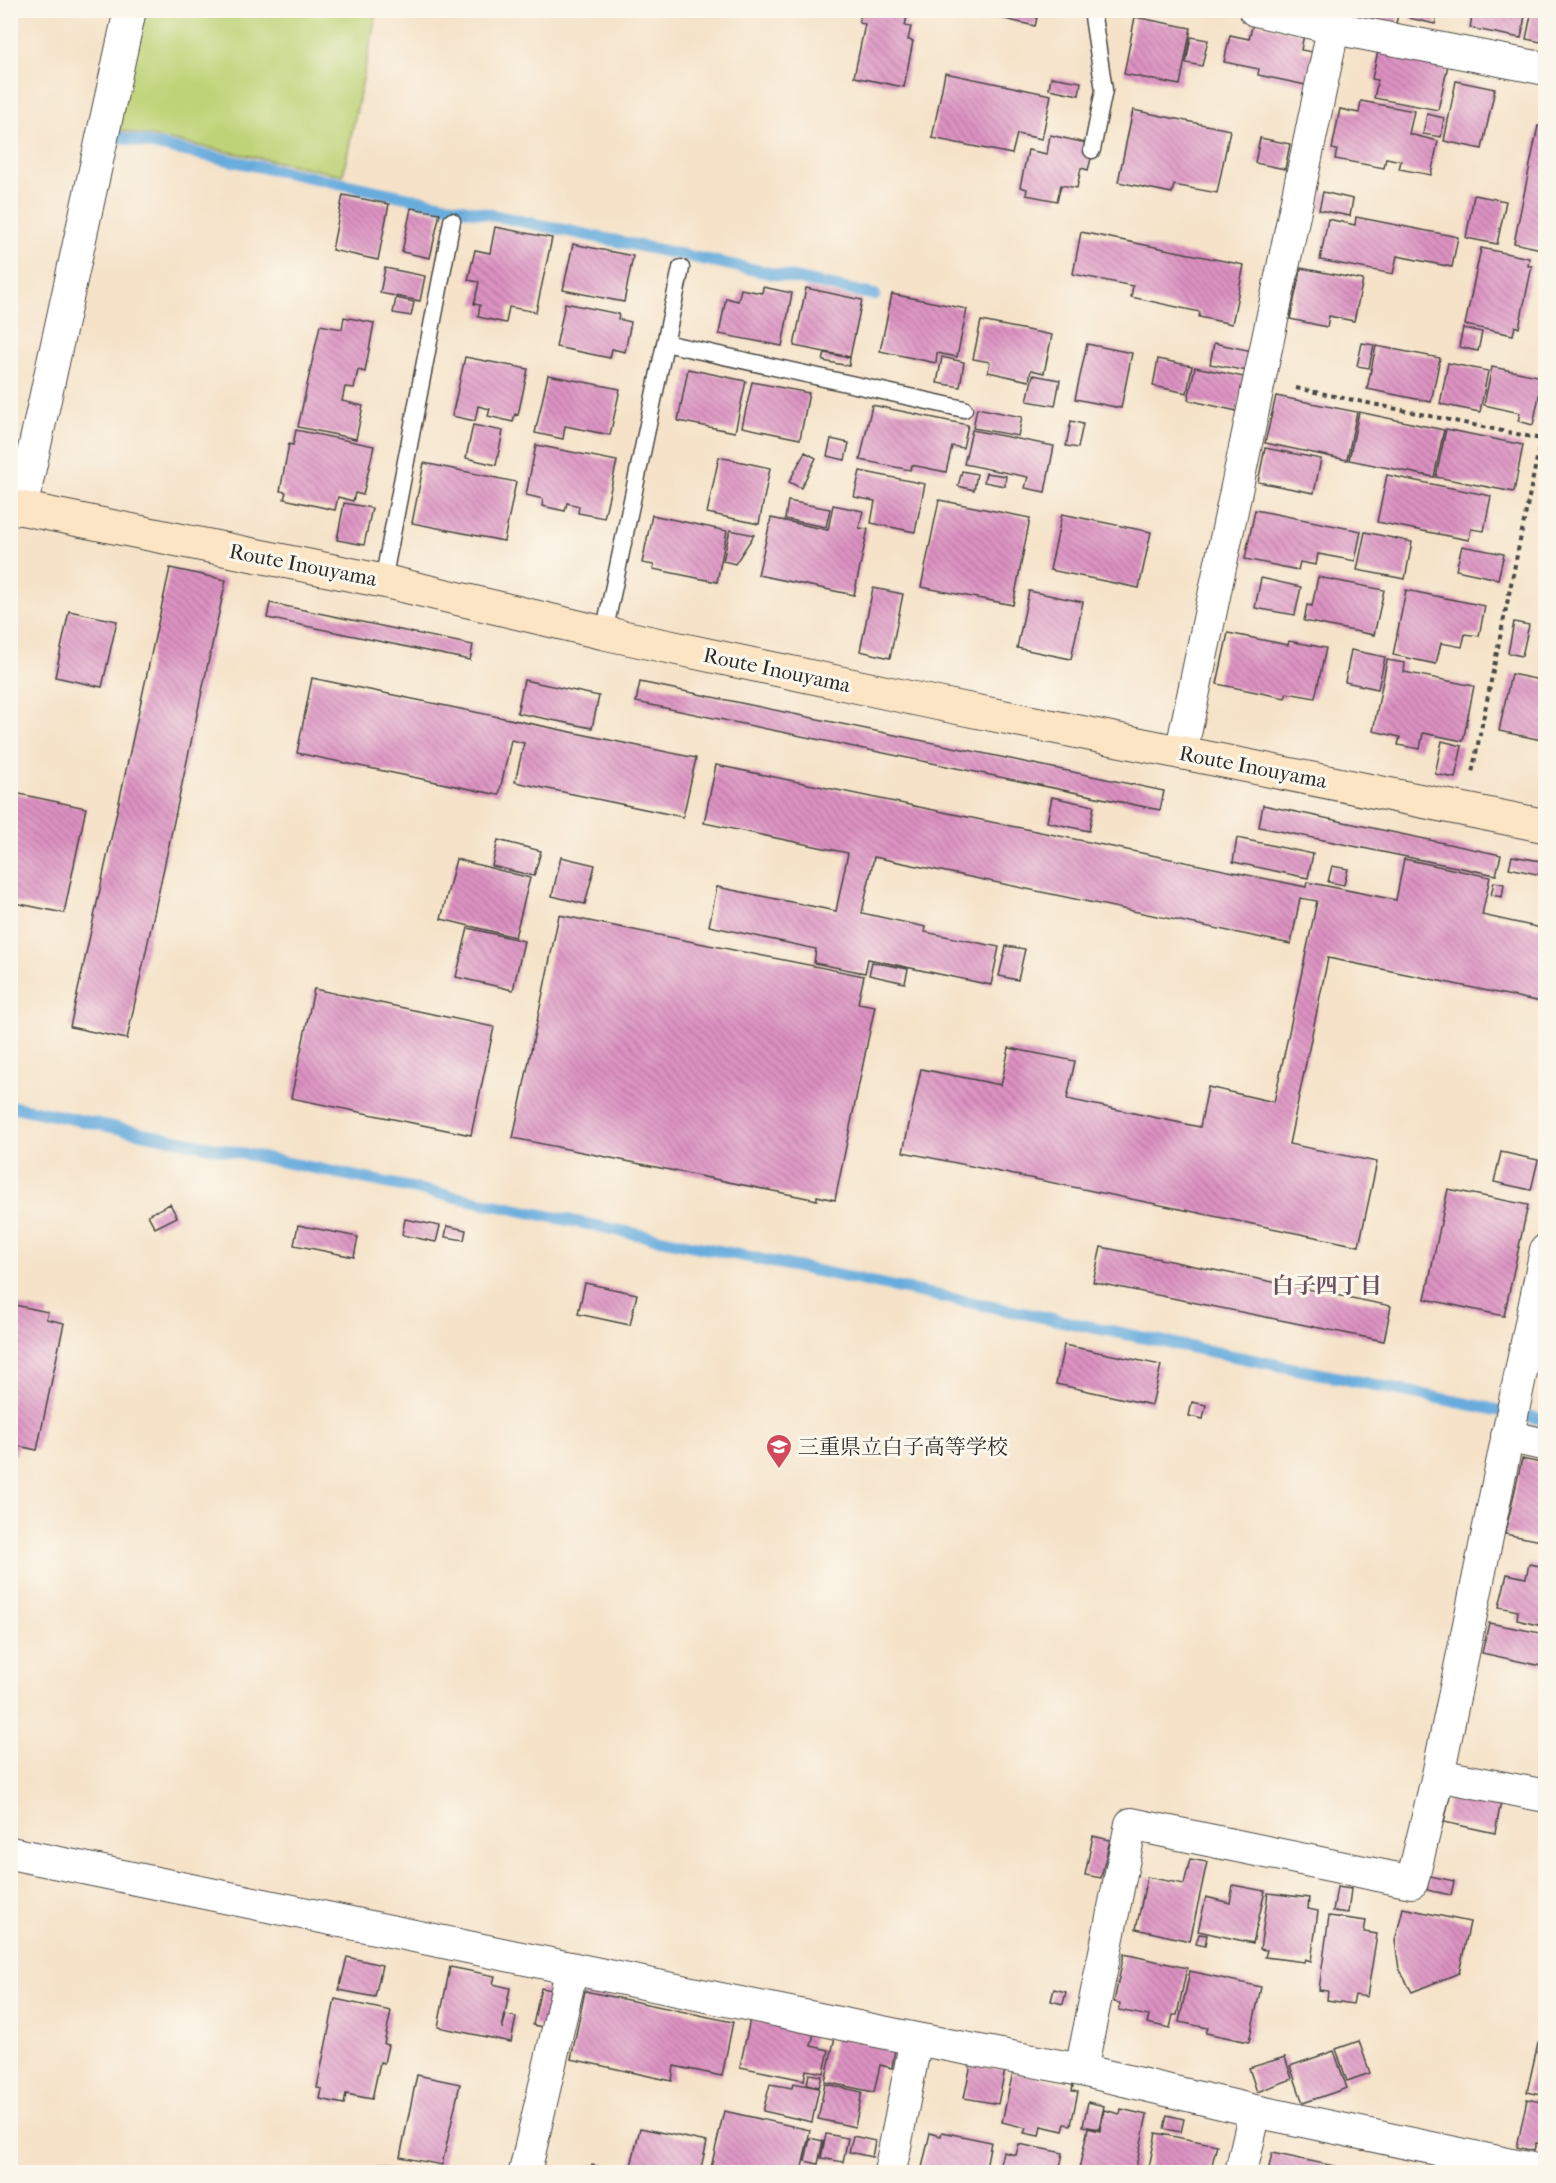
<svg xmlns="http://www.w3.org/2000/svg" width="1556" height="2183" font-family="'IM FELL French Canon','Noto Serif JP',serif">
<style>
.grass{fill:#bed377;stroke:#747f51;stroke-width:1.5}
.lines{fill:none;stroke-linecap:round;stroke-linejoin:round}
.stream{stroke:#68acdd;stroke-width:12}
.building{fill:url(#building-back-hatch)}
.service-casing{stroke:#494643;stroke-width:19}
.minor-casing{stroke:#494643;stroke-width:34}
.secondary-casing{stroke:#494643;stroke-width:35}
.path{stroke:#494643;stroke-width:4;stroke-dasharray:4.5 4.5;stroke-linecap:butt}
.service{stroke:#fff;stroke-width:16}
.minor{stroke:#fff;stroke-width:32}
.secondary{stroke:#fce5c4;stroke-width:33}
.labels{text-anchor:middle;stroke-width:6;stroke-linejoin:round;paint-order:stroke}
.street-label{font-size:21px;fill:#2b2b2b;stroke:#fbf7ec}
.poi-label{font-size:21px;fill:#2b2b2b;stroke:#fbf7ec;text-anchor:start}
.neighbourhood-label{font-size:22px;font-weight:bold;fill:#694f60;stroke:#fbf7ec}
</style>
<defs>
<pattern id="building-back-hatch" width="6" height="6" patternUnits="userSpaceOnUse" patternTransform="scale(1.5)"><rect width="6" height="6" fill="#dd92c2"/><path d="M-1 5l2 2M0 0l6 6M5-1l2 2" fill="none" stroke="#b3779e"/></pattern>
</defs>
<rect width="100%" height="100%" fill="#fbf7ec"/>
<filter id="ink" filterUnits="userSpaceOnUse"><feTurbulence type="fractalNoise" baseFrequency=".0167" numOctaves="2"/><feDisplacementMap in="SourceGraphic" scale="12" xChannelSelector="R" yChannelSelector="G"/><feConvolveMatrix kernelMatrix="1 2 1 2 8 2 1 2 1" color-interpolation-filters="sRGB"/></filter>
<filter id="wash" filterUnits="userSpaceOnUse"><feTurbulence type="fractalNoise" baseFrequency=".008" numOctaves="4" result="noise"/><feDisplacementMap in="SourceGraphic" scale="24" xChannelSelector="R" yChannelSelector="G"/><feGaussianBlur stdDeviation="1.35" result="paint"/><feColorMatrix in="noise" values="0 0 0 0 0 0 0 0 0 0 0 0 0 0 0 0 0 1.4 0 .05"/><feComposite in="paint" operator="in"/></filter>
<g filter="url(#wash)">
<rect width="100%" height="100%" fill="#f5e2c8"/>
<path class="grass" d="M139,11H377L343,175L115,129Z"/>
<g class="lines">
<path class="stream" d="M113,136L875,295
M10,1106L1546,1420"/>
</g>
<g id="blocks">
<path class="building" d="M861,10H908L905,26L911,27L908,40L913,41L904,87L854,77L865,24L859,23Z
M966,10H1039L1035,26Z
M1358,10H1399L1395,28L1356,20Z
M1410,10H1438L1435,24L1409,18Z
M1473,10H1526L1521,38L1470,28Z
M1532,10H1546V43L1526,39Z
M1135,17L1191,28L1180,85L1124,74Z
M1253,23L1304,34L1301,50L1313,52L1306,85L1258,75L1259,69L1224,62L1230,35L1249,39Z
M1191,37L1208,40L1202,66L1186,63Z
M1378,51L1448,65L1438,110L1374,98L1378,80L1372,79Z
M945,73L1051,95L1042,139L1017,134L1012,154L932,138Z
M1051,77L1081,82L1079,95L1049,89Z
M1456,81L1495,89L1482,149L1444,141Z
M1361,101L1414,111L1409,134L1438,141L1431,175L1399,169L1401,161L1386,158L1384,168L1335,159L1337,150L1332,149L1340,109L1359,113Z
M1133,110L1230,130L1217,193L1174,185L1172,193L1118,182Z
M1427,114L1444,118L1441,137L1423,134Z
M1538,126L1546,128V250L1514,243Z
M1050,135L1086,143L1084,153L1092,155L1088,170L1081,168L1077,188L1061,185L1057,201L1026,195L1027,189L1020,187L1028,150L1047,154Z
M1260,138L1290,144L1285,169L1255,163Z
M1323,192L1353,199L1350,216L1319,210Z
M343,195L389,204L378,260L332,250Z
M1474,195L1506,201L1497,244L1466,238Z
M411,208L440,213L430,258L402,252Z
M1356,217L1458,237L1452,267L1397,256L1393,274L1320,260L1328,219L1355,225Z
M495,227L552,238L536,312L509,307L506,323L478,317L480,305L474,304L479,282L468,280L475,250L490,253Z
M1081,232L1244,265L1232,324L1199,317L1200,312L1131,297L1133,286L1073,274Z
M573,244L633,256L624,302L563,290Z
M1481,248L1529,258L1528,266H1532L1519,328L1515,326L1513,335L1465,325Z
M385,268L425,276L420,301L380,293Z
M1301,268L1363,280L1354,321L1329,316L1327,327L1290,319Z
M763,287L792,293L782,346L719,334L726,298L738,301L741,289L762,293Z
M806,288L862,300L850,357L794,346Z
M892,294L967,309L957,357L937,353L936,363L880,351Z
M396,298L414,302L411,316L393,313Z
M565,303L619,314L618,319L631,322L625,352L612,349L610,358L556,347Z
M344,317L374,323L365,372L358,370L354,388L345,387L342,401L363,406L356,439L298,427L320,325L342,329Z
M981,321L1052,335L1044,373L1031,370L1029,381L988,372L990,362L973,359Z
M1463,328L1482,332L1478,351L1459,347Z
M1214,343L1252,351L1247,371L1210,364Z
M1362,343L1374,345L1369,368L1357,366Z
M1087,344L1132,353L1121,408L1075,399Z
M1376,346L1440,358L1431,402L1367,389Z
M825,353L850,358L849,366L823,361Z
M465,357L528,369L518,415L515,414L513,422L488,416L490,409L478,406L475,421L452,416Z
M942,357L964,362L960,387L937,383Z
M1158,359L1192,366L1187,393L1153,386Z
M1448,363L1488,371L1480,412L1440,404Z
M1195,367L1244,377L1237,411L1188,400Z
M1492,367L1543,377L1533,425L1518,421L1520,413L1484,405Z
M688,369L746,381L735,432L678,421Z
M548,375L620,389L610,435L565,426L563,439L535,433Z
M1033,375L1060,380L1055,406L1027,401Z
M752,382L809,393L800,439L742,427Z
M1276,396L1357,412L1347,460L1265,443Z
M872,405L968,425L963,448L952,446L946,472L912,465L910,470L860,460Z
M977,408L1022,417L1018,436L973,428Z
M1359,412L1444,430L1434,477L1349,460Z
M1071,421L1083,424L1078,448L1066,446Z
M473,425L503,431L496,465L466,458Z
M1446,429L1523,445L1514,492L1436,477Z
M296,430L374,446L363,495L355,493L353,501L338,497L335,510L284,499L286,492L280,491L289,444L293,445Z
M972,430L1054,446L1045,492L1025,488L1028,477L964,464Z
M831,439L849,443L845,460L827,456Z
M536,445L617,461L604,518L578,513L579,506L567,503L565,511L542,506L543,499L526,495Z
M1265,448L1321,459L1314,493L1258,482Z
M805,452L816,458L801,488L789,482Z
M719,457L770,468L759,524L707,513Z
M424,463L516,482L504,541L412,523Z
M860,471L925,484L915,532L871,523L875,501L854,497Z
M962,471L977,474L974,490L958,486Z
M986,473L1006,476L1005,486L984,482Z
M1387,475L1491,496L1484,531L1471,529L1469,540L1377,522Z
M1544,493H1546V515L1540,514Z
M939,500L1030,518L1013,605L921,587Z
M788,501L830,509L826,527L785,519Z
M344,503L372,508L364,545L337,540Z
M833,505L863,511L859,528L868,529L854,595L758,575L771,518L828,530Z
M1255,510L1361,531L1355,561L1318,554L1316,565L1300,562L1298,570L1245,559Z
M1062,514L1151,532L1139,588L1050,570Z
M652,515L727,531L717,582L653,569L654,565L642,563Z
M730,530L754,535L735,564L723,561Z
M1365,532L1412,542L1405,579L1357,570Z
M1462,546L1504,554L1498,579L1456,570Z
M170,568L226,580L127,1039L70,1027Z
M1318,577L1384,590L1374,635L1304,621L1307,605L1312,606Z
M1261,578L1301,587L1295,615L1255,608Z
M873,588L903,594L890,658L860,651Z
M1406,590L1485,606L1479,636L1465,634L1462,647L1441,643L1436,664L1393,655Z
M1029,591L1083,602L1071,659L1017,648Z
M270,603L473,645L470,660L267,618Z
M69,611L117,621L102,687L55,677Z
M1514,622L1529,625L1522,656L1508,653Z
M1228,633L1288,645L1289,641L1326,648L1315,698L1287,693L1285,698L1217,684Z
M1351,650L1385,657L1378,689L1345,682Z
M1387,660L1405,663L1404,672L1474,686L1463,741L1423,733L1420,749L1398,745L1400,737L1373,731Z
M1511,674L1546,681V741L1499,731Z
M312,678L696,758L683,817L515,782L524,743L511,740L499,795L297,753Z
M524,680L599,696L592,728L517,713Z
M640,682L1164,791L1160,810L636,702Z
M1442,741L1462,746L1455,778L1435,774Z
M716,765L1306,887L1307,882L1396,900L1404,859L1490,877L1482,915L1546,929V1003L1328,958L1289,1144L1377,1162L1359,1246L903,1152L921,1069L1001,1085L1009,1048L1075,1061L1067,1099L1200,1127L1208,1087L1274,1102L1317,901L1300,898L1291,944L874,857L862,913L926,927L925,932L999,947L991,985L868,959L865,973L814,963L816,949L709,926L717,887L836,911L848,853L704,823Z
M10,792L86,808L64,913L10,902Z
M1052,797L1094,806L1089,831L1047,822Z
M1263,805L1501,855L1496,875L1259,827Z
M1237,838L1313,854L1308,878L1233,862Z
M498,840L541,851L534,876L492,866Z
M1512,856L1546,862V876L1509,868Z
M561,857L595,865L585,904L552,896Z
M456,859L530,878L515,937L441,919Z
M1332,866L1348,869L1344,885L1328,882Z
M1494,882L1504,884L1502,897L1491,895Z
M559,915L864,976L858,1003L875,1006L835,1200L817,1196V1200L513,1138Z
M468,928L524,941L513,990L456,977Z
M1006,946L1025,949L1018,980L999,976Z
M872,962L908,969L905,983L869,975Z
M314,989L494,1027L471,1135L291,1098Z
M1501,1152L1538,1160L1531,1190L1494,1182Z
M1448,1189L1528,1205L1504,1316L1425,1299Z
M170,1204L177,1217L155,1228L148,1215Z
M405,1219L440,1226L436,1242L402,1235Z
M298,1225L358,1237L354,1257L294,1245Z
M447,1226L466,1230L464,1240L445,1237Z
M1101,1247L1391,1306L1384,1341L1093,1282Z
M585,1283L637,1294L630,1325L578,1314Z
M10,1304L48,1312L46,1319L64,1323L37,1450L18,1446L16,1455L10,1454Z
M1064,1345L1161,1365L1152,1405L1056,1384Z
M1192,1402L1206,1405L1203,1419L1189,1416Z
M1522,1459L1546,1464V1523L1541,1541L1505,1534Z
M1529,1564L1546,1567V1627L1517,1620L1518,1611L1499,1607L1507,1574L1526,1578Z
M1489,1623L1546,1634V1667L1482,1653Z
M1451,1791L1501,1802L1495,1833L1444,1822Z
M1093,1836L1110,1840L1101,1878L1085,1875Z
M1190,1859L1207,1862L1190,1941L1136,1929L1147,1877L1184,1884Z
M1430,1876L1454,1881L1451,1895L1427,1890Z
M1233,1885L1265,1891L1253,1943L1198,1931L1206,1897L1230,1903Z
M1337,1887L1351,1889L1348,1913L1333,1911Z
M1268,1893L1309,1898L1308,1909L1318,1911L1311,1961L1305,1959L1304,1962L1265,1957L1267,1950L1260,1949Z
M1403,1908L1470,1922L1459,1973L1412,1992L1399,1969L1395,1941Z
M1329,1916L1366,1921L1364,1932L1377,1934L1367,1997L1355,1995L1353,2004L1327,2000L1328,1991L1319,1990Z
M1199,1934L1207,1935L1205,1946L1196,1944Z
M1124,1954L1187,1968L1177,2015H1173L1170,2028L1147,2023L1149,2016L1119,2010L1120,2003L1114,2002Z
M347,1957L382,1965L375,1997L339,1990Z
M450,1967L495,1976L493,1984L510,1988L502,2029L506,2015L516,2017L511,2042L438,2027Z
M1190,1971L1261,1987L1249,2042L1206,2033L1208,2028L1179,2022Z
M541,1988L557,1991L548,2028L533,2025Z
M1054,1989L1066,1992L1063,2004L1051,2001Z
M585,1991L733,2022L722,2076L674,2066L672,2081L571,2059Z
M335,1999L391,2011L384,2044L388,2045L384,2063L380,2062L372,2099L346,2094L344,2104L320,2099L322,2089L317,2088Z
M750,2019L814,2033L811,2046L829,2050L824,2073L806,2070L804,2080L740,2067Z
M835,2037L895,2049L892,2068L880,2065L874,2092L825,2082Z
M1359,2041L1370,2073L1347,2081L1336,2049Z
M1538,2043L1546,2045V2096L1527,2092Z
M1334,2051L1347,2088L1303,2103L1290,2066Z
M1285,2057L1292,2079L1257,2092L1249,2068Z
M971,2064L1005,2070L998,2104L964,2098Z
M1013,2072L1073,2085L1072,2091L1078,2092L1071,2125L1065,2124L1063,2131L1041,2126L1039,2136L1024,2133L1026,2128L1002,2122Z
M809,2074L822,2076L819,2087L807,2084Z
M417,2075L460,2084L442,2165L400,2157Z
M793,2083L819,2088L812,2122L763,2111L770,2084L792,2088Z
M825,2084L862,2092L855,2127L818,2119Z
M1527,2099L1546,2103V2145L1536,2143L1534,2151L1517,2147Z
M1088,2102L1104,2106L1099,2129L1083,2126Z
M1121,2109L1147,2115L1135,2172H1093L1079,2169L1088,2128L1100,2131L1104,2110L1120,2114Z
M724,2111L810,2130L801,2172H710Z
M1167,2115L1184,2119L1181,2132L1164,2129Z
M640,2128L707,2142L700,2172H661L631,2166Z
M942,2132L991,2142L985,2172H921L930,2133L941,2136Z
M1156,2133L1217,2145L1210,2172H1148Z
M826,2134L848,2138L843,2162L821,2158Z
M853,2136L875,2141L872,2157L849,2152Z
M810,2138L823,2141L818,2164L805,2161Z
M1019,2144L1063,2153L1059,2172H998L1003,2152L1016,2155Z
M1272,2153L1358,2171V2172H1268Z
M592,2165L608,2168L607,2172H590Z
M374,2167L389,2170V2172H373Z"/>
</g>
</g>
<g filter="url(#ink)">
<use href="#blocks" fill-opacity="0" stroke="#494643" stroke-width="1.5"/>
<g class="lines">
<defs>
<path id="service" d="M1092,150L1104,90L1092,10
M665,343L964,409
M383,581L452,221
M604,633L681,268"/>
<path id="minor" d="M1255,10L1334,28L1546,69
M21,509L130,10
M1181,753L1337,10
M1507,1436L1546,1445
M1438,1775L1546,1796
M10,1853L916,2039L1081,2070L1255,2111L1546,2172
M1081,2070L1131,1824L1412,1882L1438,1775L1546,1250
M525,2172L572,1968
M890,2172L916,2039
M1241,2172L1255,2111"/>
<path id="secondary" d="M10,506L383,581L604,633L940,704L1546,826"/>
</defs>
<use href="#service" class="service-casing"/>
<use href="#minor" class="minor-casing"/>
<use href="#secondary" class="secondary-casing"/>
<path class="path" d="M1296,388L1541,439L1472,773
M10,558L13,544"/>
<use href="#service" class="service"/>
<use href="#minor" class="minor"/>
<use href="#secondary" class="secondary"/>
</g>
</g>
<defs>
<symbol id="school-pin" viewBox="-11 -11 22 30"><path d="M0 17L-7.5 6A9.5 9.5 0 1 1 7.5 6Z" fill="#d1495b" stroke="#fbf7ec"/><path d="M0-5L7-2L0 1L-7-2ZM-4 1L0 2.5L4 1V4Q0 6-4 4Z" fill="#fff"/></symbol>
</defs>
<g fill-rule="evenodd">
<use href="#school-pin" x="764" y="1432" width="30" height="40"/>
</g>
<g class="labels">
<g class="street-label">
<text transform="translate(303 565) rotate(11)" y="7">Route Inouyama</text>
<text transform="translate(777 670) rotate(12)" y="7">Route Inouyama</text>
<text transform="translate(1253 767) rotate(11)" y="7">Route Inouyama</text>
</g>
<g class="poi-label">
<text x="798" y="1454">三重県立白子高等学校</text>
</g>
<g class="neighbourhood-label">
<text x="1327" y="1293">白子四丁目</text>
</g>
</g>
<rect width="1556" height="2183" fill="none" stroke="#fbf7ec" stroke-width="36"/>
</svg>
